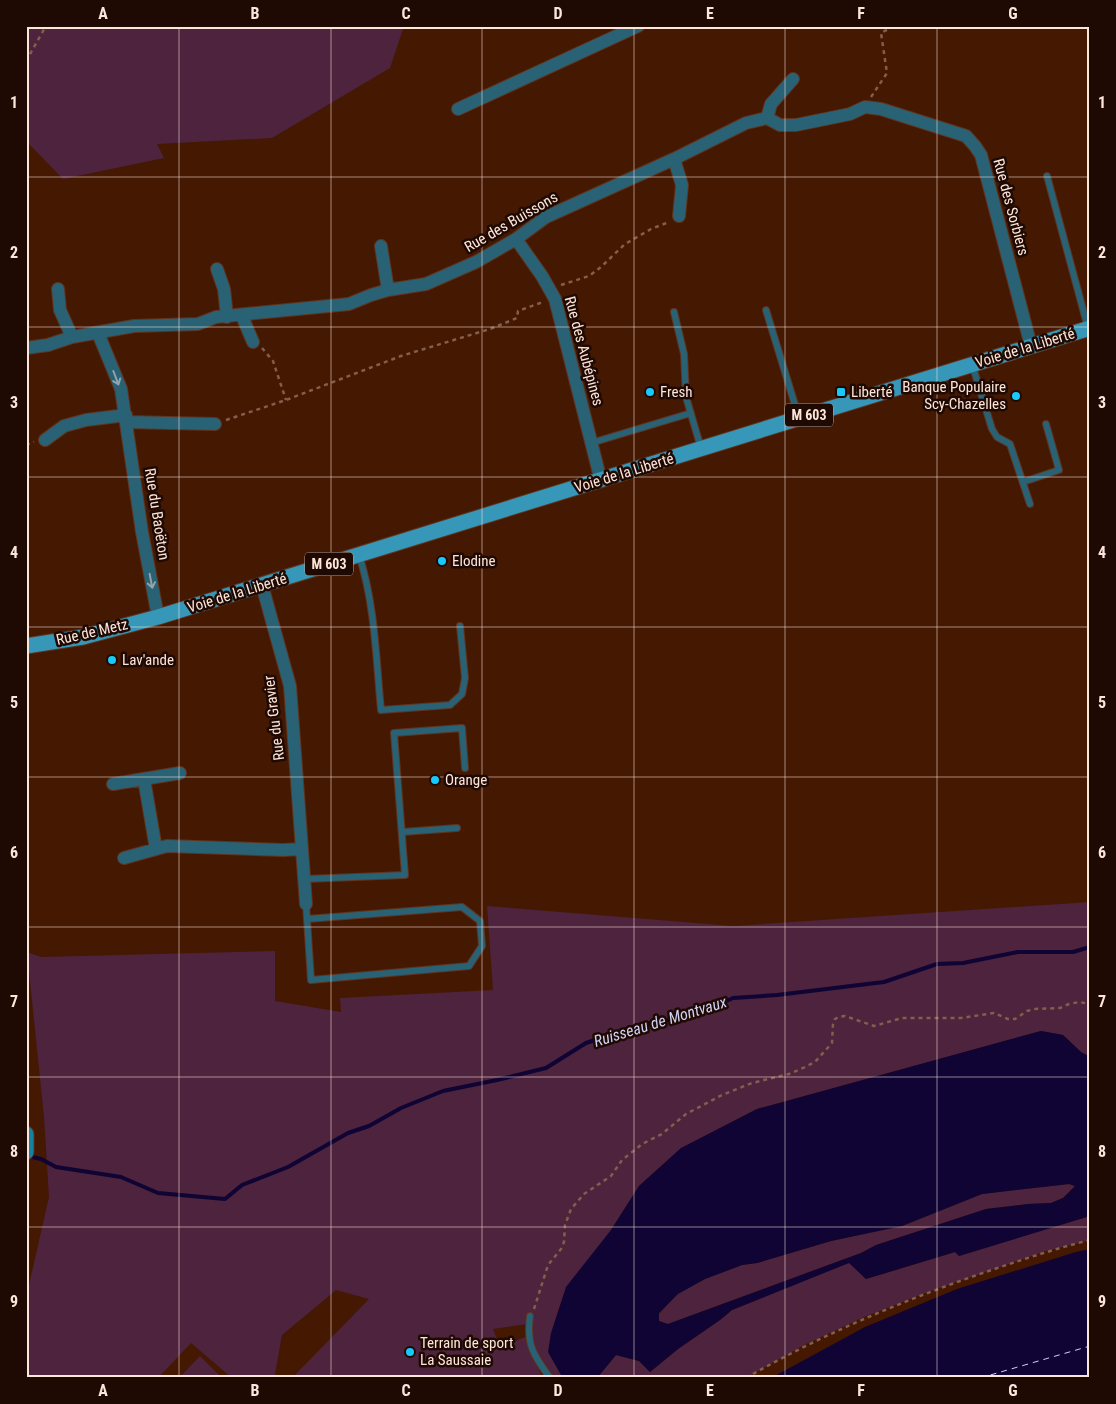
<svg xmlns="http://www.w3.org/2000/svg" width="1116" height="1404" font-family="'Roboto Condensed',sans-serif">
<style>
.green{fill:#4d233d;fill-rule:evenodd}
.water{fill:#0f0434;fill-rule:evenodd}
.lines{fill:none;stroke-linecap:round;stroke-linejoin:round}
.stream{stroke:#0f0434;stroke-width:4}
.ferry{stroke:#d0d1f3;stroke-width:1;stroke-dasharray:6 5;stroke-linecap:butt}
.lane-casing{stroke:#5f3520;stroke-width:8}
.street-casing{stroke:#5f3520;stroke-width:14}
.secondary-casing{stroke:#5f3520;stroke-width:17}
.primary-casing{stroke:#5f3520;stroke-width:17}
.path{stroke:#845e4c;stroke-width:2.5;stroke-dasharray:4 4;stroke-linecap:butt}
.lane{stroke:#296175;stroke-width:6}
.street{stroke:#296175;stroke-width:12}
.secondary{stroke:#1681a1;stroke-width:15}
.primary{stroke:#3697b8;stroke-width:15}
.oneway{stroke:#94a3a8}
.grid{fill:none;stroke:#fee5da;stroke-width:1;stroke-opacity:0.55}
.poi-dot{fill:#17cafb;stroke:#1e0a03;stroke-width:2}
.labels{text-anchor:middle;stroke-width:5;stroke-linejoin:round;paint-order:stroke}
.shield{fill:#1e0a03;stroke:#bba39a;stroke-width:1}
.shield-label{font-size:14px;font-weight:bold;fill:#fee5da}
.street-label{font-size:15px;fill:#fee5da;stroke:#1e0a03}
.poi-label{font-size:15px;fill:#fee5da;stroke:#1e0a03;text-anchor:start}
.water-label{font-size:16px;font-style:italic;fill:#d0d1f3;stroke:#1e0a03}
.neatline{fill:none;stroke:#fee5da;stroke-width:2}
.grid-label{font-size:16px;text-anchor:middle;font-weight:bold;fill:#fee5da}
</style>
<rect width="100%" height="100%" fill="#451802"/>
<path class="green" d="M28,26H404L390,68L272,138L157,144L164,158L63,179L26,141V29Z
M1090,902V1057L1081,1052L1063,1035L1041,1031L757,1109L682,1148L639,1186L611,1230L561,1375L573,1378H550L536,1360L542,1378H292L369,1299L336,1290L282,1335L275,1374L279,1378H232L191,1343L158,1378H26V1298L49,1197L44,1117L27,952L41,957L275,951V1001L341,1012L340,998L493,990L487,906L733,926ZM528,1324V1336L500,1347L493,1329Z
M1069,1184L1075,1186L1063,1198L1051,1203L1028,1204L986,1209L877,1245L861,1253L668,1324L659,1321V1314L677,1294L705,1279L742,1265L757,1263L831,1241L902,1226L982,1194Z
M1090,1216V1240L1046,1251L928,1292L864,1317L804,1345L746,1378H635L626,1376L597,1378L616,1355L639,1361L650,1372L678,1349L720,1320L732,1310L849,1262L866,1279L955,1252L959,1256Z
M200,1356L222,1378H179Z"/>
<path class="water" d="M1041,1031L1063,1035L1081,1052L1090,1057V1216L959,1256L955,1252L866,1279L849,1263L732,1310L720,1320L678,1349L650,1372L639,1361L616,1355L597,1378H573L561,1375L548,1352L551,1333L566,1287L611,1230L639,1186L681,1148L757,1109ZM1069,1184L1075,1186L1063,1198L1051,1203L1028,1204L986,1209L876,1245L861,1253L668,1324L659,1321V1313L678,1294L705,1279L742,1265L757,1263L831,1241L902,1226L982,1194Z
M1090,1249V1378H771L865,1327L957,1289L1076,1252Z"/>
<g class="lines">
<path class="stream" d="M28,1156L41,1159L56,1167L121,1177L158,1193L225,1199L242,1185L288,1167L348,1133L369,1126L401,1108L443,1091L497,1080L546,1068L586,1043L639,1025L669,1020L716,1006L733,998L777,995L884,982L937,964L963,963L1018,952H1073L1090,947"/>
<path class="ferry" d="M980,1378L1090,1346"/>
<defs>
<path id="lane" d="M1047,176L1088,328
M766,310L799,418
M674,312L684,354L686,397L701,448
M972,364L992,429L997,437L1010,444L1030,504
M591,443L691,413
M1023,482L1059,470L1046,424
M359,555C375,604 376,659 381,710L450,705L462,694L465,678L460,626
M402,832L457,828
M305,879L405,875L394,733L462,728L465,768
M306,904L311,980L469,966L482,946L480,921L462,907L307,919
M530,1316C526,1345 534,1356 550,1378"/>
<path id="street" d="M458,109L638,26
M767,118L780,125H796L850,114L865,107L881,109L966,136L975,146L981,155L1031,346
M674,159L682,185L679,216
M516,239L542,276L555,299L601,481
M381,246L388,290
M217,269L224,289L227,317
M58,289L60,310L72,337
M242,316L253,342
M98,333L121,389L142,532L158,617
M26,348L48,345L72,337L134,326L198,324L216,317L349,304L371,295L388,290L426,284L476,262L516,239L546,217L674,159L746,123L767,118L771,104L793,79
M127,422L215,424
M45,440L64,426L86,420L126,415
M262,585L290,686L306,904
M144,779L156,849
M113,784L180,773
M124,858L167,846L283,850L302,849"/>
<path id="secondary" d="M26,1134V1152"/>
<path id="primary" d="M26,646L83,637L158,617L1090,328"/>
</defs>
<use href="#lane" class="lane-casing"/>
<use href="#street" class="street-casing"/>
<use href="#secondary" class="secondary-casing"/>
<use href="#primary" class="primary-casing"/>
<path class="path" d="M26,61L46,26
M871,97L887,73L881,33L894,26
M561,285L589,276L601,267L625,244L651,229L669,222
M262,348L273,361L286,400
M226,420L286,400L401,356L490,329L517,318L518,311L543,302
M26,445L34,442
M534,1309L548,1265L561,1249L564,1242L565,1225L571,1209L584,1194L611,1176L622,1160L642,1144L662,1134L686,1114L722,1095L752,1083L789,1074L803,1068L815,1062L832,1043L833,1024L835,1019L839,1017L845,1016L874,1026L902,1018H961L994,1013L1008,1019H1015L1027,1011L1035,1009L1060,1008L1069,1004L1079,1002L1090,1004
M746,1378C819,1336 895,1304 974,1276C1012,1263 1050,1250 1090,1240"/>
<use href="#lane" class="lane"/>
<use href="#street" class="street"/>
<use href="#secondary" class="secondary"/>
<use href="#primary" class="primary"/>
</g>
<defs><path id="oneway-shaft" d="M-6 0H5M1.5-3L5.5 0L1.5 3" fill="none" stroke-width="1.6" stroke-linecap="round" stroke-linejoin="round" transform="scale(1.25)"/></defs>
<g class="oneway">
<use href="#oneway-shaft" transform="translate(116 378) rotate(69)"/>
<use href="#oneway-shaft" transform="translate(151 581) rotate(79)"/>
</g>
<path class="grid" d="M179,26V1378M331,26V1378M482,26V1378M634,26V1378M785,26V1378M937,26V1378M26,177H1090M26,327H1090M26,477H1090M26,627H1090M26,777H1090M26,927H1090M26,1077H1090M26,1227H1090"/>
<g class="poi-dot">
<circle cx="650" cy="392" r="5"/>
<rect x="836" y="387" width="10" height="10" rx="2.5"/>
<circle cx="1016" cy="396" r="5"/>
<circle cx="442" cy="561" r="5"/>
<circle cx="112" cy="660" r="5"/>
<circle cx="435" cy="780" r="5"/>
<circle cx="410" cy="1352" r="5"/>
</g>
<g class="labels">
<g class="shield">
<rect x="785" y="403.5" width="48" height="23" rx="4"/>
<rect x="305" y="552.5" width="48" height="23" rx="4"/>
</g>
<g class="shield-label">
<text x="809" y="420">M 603</text>
<text x="329" y="569">M 603</text>
</g>
<g class="street-label">
<text transform="translate(1011 207) rotate(75)" y="5">Rue des Sorbiers</text>
<text transform="translate(511 222) rotate(-30)" y="5">Rue des Buissons</text>
<text transform="translate(1025 348) rotate(-17)" y="5">Voie de la Liberté</text>
<text transform="translate(584 351) rotate(75)" y="5">Rue des Aubépines</text>
<text transform="translate(624 473) rotate(-17)" y="5">Voie de la Liberté</text>
<text transform="translate(157 514) rotate(81)" y="5">Rue du Baoëton</text>
<text transform="translate(237 593) rotate(-17)" y="5">Voie de la Liberté</text>
<text transform="translate(92 632) rotate(-13)" y="5">Rue de Metz</text>
<text transform="translate(274 718) rotate(-97)" y="5">Rue du Gravier</text>
</g>
<g class="poi-label">
<text x="1006" y="392" text-anchor="end">Banque Populaire<tspan x="1006" dy="17">Scy-Chazelles</tspan></text>
<text x="660" y="397">Fresh</text>
<text x="851" y="397">Liberté</text>
<text x="452" y="566">Elodine</text>
<text x="122" y="665">Lav'ande</text>
<text x="445" y="785">Orange</text>
<text x="420" y="1348">Terrain de sport<tspan x="420" dy="17">La Saussaie</tspan></text>
</g>
<g class="water-label">
<text transform="translate(660 1021) rotate(-17)" y="6">Ruisseau de Montvaux</text>
</g>
</g>
<rect width="1116" height="1404" fill="none" stroke="#1e0a03" stroke-width="55"/>
<rect x="28" y="28" width="1060" height="1348" class="neatline"/>
<g class="grid-label">
<text x="103" y="19">A</text>
<text x="255" y="19">B</text>
<text x="406" y="19">C</text>
<text x="558" y="19">D</text>
<text x="710" y="19">E</text>
<text x="861" y="19">F</text>
<text x="1013" y="19">G</text>
<text x="14" y="108">1</text>
<text x="1102" y="108">1</text>
<text x="14" y="258">2</text>
<text x="1102" y="258">2</text>
<text x="14" y="408">3</text>
<text x="1102" y="408">3</text>
<text x="14" y="558">4</text>
<text x="1102" y="558">4</text>
<text x="14" y="708">5</text>
<text x="1102" y="708">5</text>
<text x="14" y="858">6</text>
<text x="1102" y="858">6</text>
<text x="14" y="1007">7</text>
<text x="1102" y="1007">7</text>
<text x="14" y="1157">8</text>
<text x="1102" y="1157">8</text>
<text x="14" y="1307">9</text>
<text x="1102" y="1307">9</text>
<text x="103" y="1396">A</text>
<text x="255" y="1396">B</text>
<text x="406" y="1396">C</text>
<text x="558" y="1396">D</text>
<text x="710" y="1396">E</text>
<text x="861" y="1396">F</text>
<text x="1013" y="1396">G</text>
</g>
</svg>
